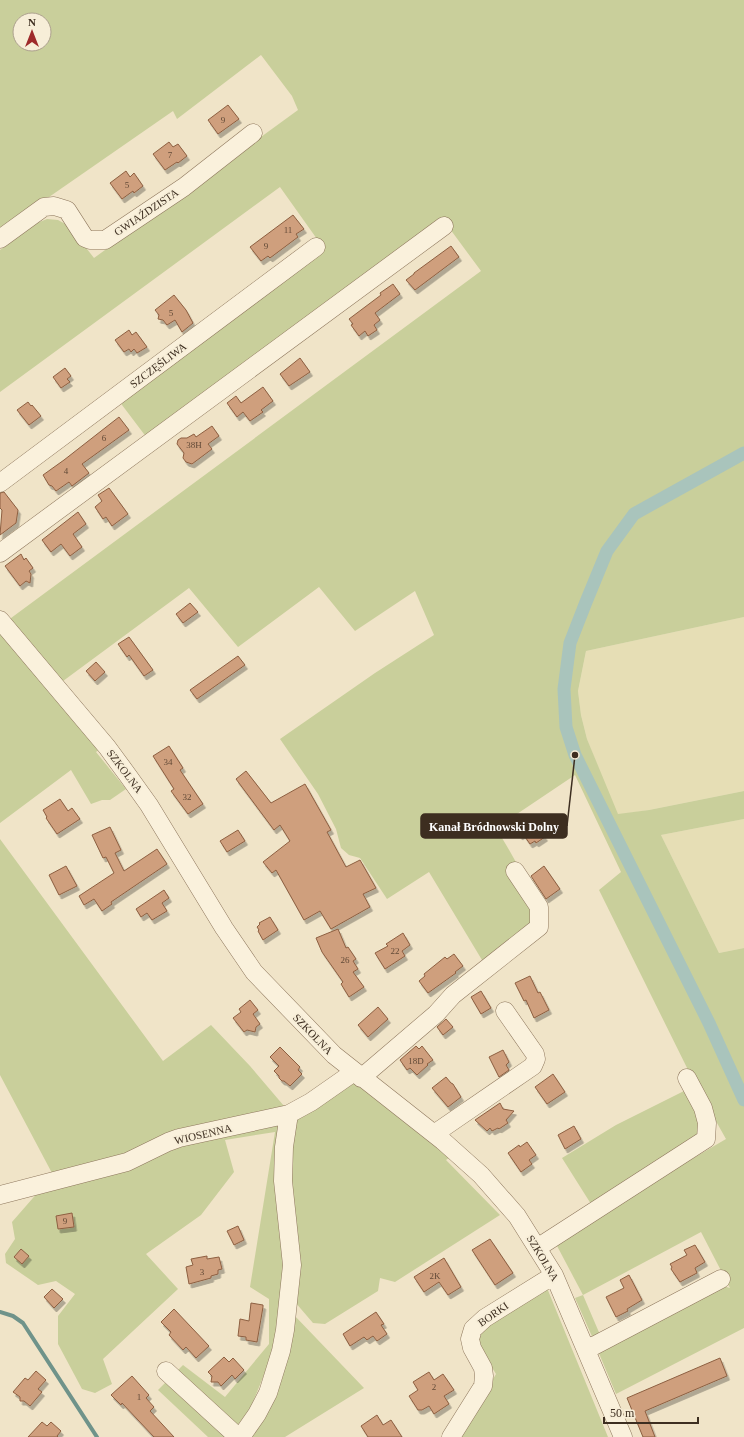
<svg xmlns="http://www.w3.org/2000/svg" width="744" height="1437" font-family="'Times New Roman',serif">
<style>
.farmland{fill:#e6deb5}
.green{fill:#c9cf9b;fill-rule:evenodd}
.lines{fill:none;stroke-linecap:round;stroke-linejoin:round}
.stream{stroke:#6f938a;stroke-width:4}
.canal{stroke:#a9c4bc;stroke-width:13}
.building{fill:#cf9f7d;stroke:#8d5f41;filter:url(#shadow)}
.minor-casing{stroke:#8d765c;stroke-width:19}
.minor{stroke:#faf1dc;stroke-width:18}
.labels{text-anchor:middle;stroke-width:3.5;stroke-linejoin:round;paint-order:stroke}
.number-label{font-size:9px;fill:#624a37}
.street-label{font-size:11px;fill:#3d2e20;stroke:#f7eed8}
.leader{fill:none;stroke:#3d2e20;stroke-width:1.5}
.callout-dot{fill:#3d2e20;stroke:#f7eed8;stroke-width:1.5}
.callout{fill:#3d2e20;stroke:#3d2e20;stroke-width:1.5}
.callout-label{font-size:12px;text-anchor:middle;font-weight:bold;fill:#fff}
</style>
<defs>
<filter id="shadow"><feDropShadow dx="2.5" dy="4" stdDeviation="0" flood-color="#0004"/></filter>
</defs>
<rect width="100%" height="100%" fill="#f0e4c8"/>
<path class="farmland" d="M744,617V791L649,810L617,815L587,739L581,715L578,691L586,651Z
M744,819V948L719,953L661,835Z"/>
<path class="green" d="M0,0H744V617L586,651L578,691L581,715L587,739L618,814L649,810L744,791V819L661,835L719,953L744,948V1328L616,1394L598,1351L723,1286L730,1288L701,1232L583,1295L601,1337L594,1341L575,1298L583,1295L556,1244L598,1214L726,1139L695,1084L599,890L621,872L575,775L496,828C511,853 535,890 534,920L485,965L429,872L387,899L360,858L349,855L341,848L336,829L318,794L280,739L375,673L434,635L415,591L355,631L319,587L238,647L189,588L59,684L7,621L481,271L450,229L147,438L119,401L317,239L280,187L0,392V250L37,223L47,219L58,220L69,226L94,258L298,110L292,96L261,55L177,119L173,111L0,231ZM20,20H44V44H20Z
M0,630L100,749L96,752L126,789L110,800H102L91,804L71,770L0,823Z
M0,839L163,1061L211,1025L250,1066L284,1106L356,1082L450,1157L446,1160L500,1215L395,1282L380,1278L378,1291L325,1324L313,1323L295,1302L281,1299L272,1355L251,1407L229,1437H208L158,1390L183,1365L225,1397L269,1344V1299L250,1287L275,1132L225,1140L234,1172L201,1215L146,1254L178,1289L103,1359L112,1384L95,1393L82,1389L58,1344V1316L75,1294L56,1281L38,1285L6,1263L5,1254L15,1239L12,1222L53,1175L0,1075Z
M686,1090C694,1109 702,1120 696,1140L591,1204L562,1158L616,1125Z
M547,1288L608,1437H459L496,1374L476,1342L477,1334Z
M293,1314L364,1388L285,1437H246Z"/>
<g class="lines">
<path class="stream" d="M0,1312L13,1316L23,1323L97,1437"/>
<path class="canal" d="M744,453L634,514L607,551L586,602L570,643L564,689L566,727L575,755L709,1023L744,1100"/>
</g>
<path class="building" d="M228,105L239,119L218,134L208,120Z
M169,142L173,147L178,144L187,156L178,163L177,162L165,170L153,154Z
M126,171L130,177L134,173L143,186L134,193L133,191L122,199L110,183Z
M293,215L304,229L296,234L298,237L270,258L268,256L261,261L250,247Z
M451,246L459,257L415,290L406,280L414,274V273Z
M393,284L400,294L375,313L380,320L374,325L377,330L368,336L365,331L359,336L351,325L353,324L349,319L381,295L380,293Z
M174,295L186,310L193,323L182,332L175,320L167,325L163,320L158,319L159,315L155,310Z
M129,330L132,335L136,332L147,347L137,353L134,349L131,352L129,349L124,352L115,340Z
M300,358L310,372L289,386L280,374Z
M65,368L71,376L67,379L70,382L61,388L53,377Z
M263,387L273,401L261,410L263,412L250,421L243,412L237,417L227,403L236,396L241,403Z
M28,402L31,406L32,405L41,416L29,425L17,410Z
M119,417L129,430L82,464L89,473L72,486L69,482L56,491L52,486L49,485L43,475L64,460Z
M212,426L219,436L208,444L212,449L192,464L186,462L183,458L184,453L177,444L178,440L181,438H187L194,434L196,437Z
M109,488L128,514L112,526L106,517L103,519L95,507L102,501L98,495Z
M4,492L18,510L16,523L0,535L2,510L0,508V493Z
M78,512L86,524L73,534L82,547L70,556L61,544L51,552L42,540Z
M21,554L24,560L26,558L33,568L29,571L31,574L30,583L26,581L20,586L5,566Z
M190,603L198,612L183,623L176,614Z
M129,637L153,670L144,676L129,655L127,657L118,644Z
M238,656L245,665L197,699L190,690Z
M96,662L105,672L95,681L86,671Z
M169,746L183,768L180,770L203,804L188,814L171,791L174,789L153,756Z
M246,771L271,803L305,784L331,830L327,832L346,867L360,860L376,888L363,894L370,907L331,929L320,911L304,920L276,870L272,873L263,862L290,841L280,825L274,830L236,779Z
M60,799L68,811L72,808L80,819L57,834L46,818L47,817L43,810Z
M528,815L534,825L541,820L548,830L542,833L545,837L536,843L535,841L530,844L523,834L520,836L514,825Z
M110,827L121,850L115,853L124,871L157,849L167,864L111,902L112,904L102,911L94,899L84,905L79,896L114,873L106,857L103,858L92,835Z
M238,830L245,841L227,852L220,841Z
M66,866L77,886L59,895L49,875Z
M544,866L560,889L546,899L531,876Z
M164,890L169,898L162,903L167,911L152,920L147,913L141,917L136,909Z
M270,917L278,930L263,940L258,931L259,930L257,927L260,924L259,923Z
M338,929L346,948L348,947L356,959L353,961L358,969L353,972L364,987L349,997L341,984L343,982L322,952L316,938Z
M403,933L410,945L402,951L405,956L385,969L375,953L388,946L386,944Z
M454,954L463,966L455,972L456,973L428,993L419,981L425,976L424,974L445,957L447,959Z
M530,976L538,993L540,992L549,1010L534,1018L526,1000L524,1001L515,983Z
M481,991L491,1008L481,1014L471,997Z
M250,1000L258,1010L253,1014L260,1024L256,1027L255,1032L247,1030L244,1032L233,1018L241,1012L239,1009Z
M378,1007L388,1019L368,1037L358,1025Z
M446,1019L453,1027L443,1035L437,1027Z
M416,1046L419,1049L422,1046L433,1060L427,1064L428,1065L417,1075L410,1068L407,1070L400,1060Z
M280,1047L300,1067L298,1070L302,1074L290,1086L284,1081H282L279,1078V1076L274,1071L279,1066L270,1057Z
M503,1050L509,1062L506,1065L509,1070L499,1077L489,1057Z
M553,1074L565,1092L547,1104L535,1087Z
M446,1077L451,1083L453,1084L461,1097L448,1107L432,1088Z
M500,1103L503,1109L514,1111L506,1120L508,1123L499,1129L498,1128L492,1131L490,1128L487,1131L475,1120Z
M574,1126L581,1139L565,1149L558,1135Z
M527,1142L536,1155L529,1160L532,1164L521,1172L508,1153L519,1145L520,1147Z
M72,1213L74,1227L58,1229L56,1216Z
M238,1226L244,1240L234,1245L227,1231Z
M490,1239L513,1273L495,1285L472,1250Z
M695,1245L705,1262L695,1268L697,1273L680,1282L671,1269L672,1267L670,1264L687,1255L684,1250Z
M21,1249L29,1256L22,1264L14,1257Z
M207,1256V1259L219,1257L222,1269L218,1270V1274L211,1276V1278L189,1284L186,1267L193,1265L191,1259Z
M444,1258L461,1287L448,1295L439,1282L424,1292L414,1277Z
M629,1275L642,1300L627,1309L628,1311L616,1317L606,1297L624,1288L620,1280Z
M52,1289L63,1299L54,1308L44,1297Z
M251,1303L263,1305V1307L257,1342L246,1340V1337L238,1336L240,1319L249,1321Z
M174,1309L209,1346L196,1358L186,1347L183,1350L169,1335L171,1332L161,1322Z
M376,1312L384,1324L381,1325L387,1334L377,1341L373,1336L367,1340L364,1337L350,1346L343,1334Z
M224,1357L229,1362L233,1358L244,1370L235,1379L232,1375L221,1386L218,1382H211L212,1376L208,1372Z
M720,1358L727,1376L645,1411L655,1437H643L627,1398Z
M36,1371L46,1380L38,1389L42,1392L30,1406L24,1401H20V1397L13,1392L25,1378L28,1380Z
M429,1372L434,1380L443,1374L454,1390L444,1396L449,1404L434,1414L429,1406L422,1410H418L409,1396L418,1390L413,1382Z
M132,1376L149,1395L146,1398L154,1407L150,1411L174,1437H154L122,1403L121,1405L111,1395Z
M377,1415L383,1425L391,1420L402,1437H368L361,1426Z
M42,1422L47,1426L51,1422L61,1431L57,1436L58,1437H28Z"/>
<g class="lines">
<defs>
<path id="minor" d="M0,239L44,207L54,206L67,210L85,238L90,240H105L184,187L253,133
M0,483L316,247
M0,553L444,226
M0,620L107,747L129,777L149,805L224,928L254,972L334,1055L443,1141L481,1175L517,1216L554,1275L623,1437
M361,1078L436,1014L453,995L539,927V907L515,871
M434,1134L533,1066L536,1059L535,1054L505,1011
M0,1195L127,1162L168,1142L179,1138L289,1114L311,1102L354,1072
M537,1248L706,1139L707,1123L703,1108L687,1078
M586,1350L721,1279
M166,1371L238,1437
M241,1437L257,1414L268,1393L281,1351L285,1330L292,1265L283,1181L284,1147L289,1114
M451,1437L483,1386L484,1376L483,1368L472,1348L470,1339L473,1329L485,1318L554,1275"/>
</defs>
<use href="#minor" class="minor-casing"/>
<use href="#minor" class="minor"/>
</g>
<g class="labels">
<g class="number-label">
<text x="223" y="123">9</text>
<text x="170" y="158">7</text>
<text x="127" y="188">5</text>
<text x="288" y="233">11</text>
<text x="266" y="249">9</text>
<text x="171" y="316">5</text>
<text x="104" y="441">6</text>
<text x="194" y="448">38H</text>
<text x="66" y="474">4</text>
<text x="168" y="765">34</text>
<text x="187" y="800">32</text>
<text x="395" y="954">22</text>
<text x="345" y="963">26</text>
<text x="416" y="1064">18D</text>
<text x="65" y="1224">9</text>
<text x="202" y="1275">3</text>
<text x="435" y="1279">2K</text>
<text x="434" y="1390">2</text>
<text x="139" y="1400">1</text>
</g>
<g class="street-label">
<text transform="translate(146 212) rotate(-34)" y="4">GWIAŹDZISTA</text>
<text transform="translate(158 365) rotate(-37)" y="4">SZCZĘŚLIWA</text>
<text transform="translate(125 771) rotate(53)" y="4">SZKOLNA</text>
<text transform="translate(313 1034) rotate(46)" y="4">SZKOLNA</text>
<text transform="translate(203 1134) rotate(-13)" y="4">WIOSENNA</text>
<text transform="translate(543 1258) rotate(59)" y="4">SZKOLNA</text>
<text transform="translate(493 1314) rotate(-35)" y="4">BORKI</text>
</g>
</g>
<path class="leader" d="M575 755L567 826"/>
<circle class="callout-dot" cx="575" cy="755" r="4"/>
<rect class="callout" x="421" y="814" width="146" height="24" rx="4"/>
<g class="callout-label">
<text x="494" y="831">Kanał Bródnowski Dolny</text>
</g>
<g transform="translate(32 32)"><circle r="19" fill="#f7eed8" stroke="#ada18e"/>
<path d="M0-3L7 15L0 10L-7 15Z" fill="#9e2a2b"/>
<text y="-6" font-size="11" font-weight="bold" text-anchor="middle" fill="#3d2e20">N</text>
</g>
<path d="M604 1417v6h94v-6" fill="none" stroke="#3d2e20" stroke-width="2"/>
<text x="610" y="1417" font-size="12" fill="#3d2e20" stroke="#f7eed8" stroke-width="3" paint-order="stroke">50 m</text>
</svg>
